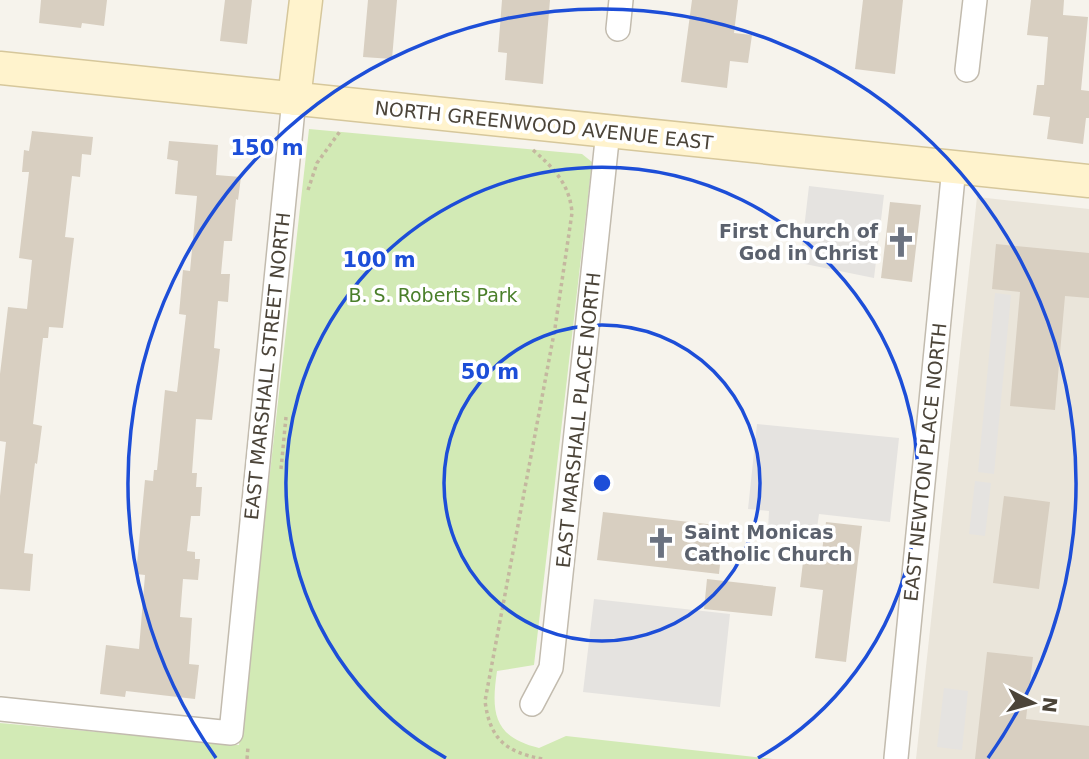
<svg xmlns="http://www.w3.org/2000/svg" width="1089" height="759" font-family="'DejaVu Sans',sans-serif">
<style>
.residential{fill:#eae5da}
.green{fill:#d2eab5}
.parking{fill:#e5e3e0}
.building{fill:#d8cfc1}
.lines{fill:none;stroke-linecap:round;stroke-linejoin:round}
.street-casing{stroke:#c2bbae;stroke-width:26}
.secondary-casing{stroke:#d6c79b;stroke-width:35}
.path{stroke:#c4b79f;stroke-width:3.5;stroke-dasharray:3.5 3.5;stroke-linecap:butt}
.street{stroke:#fff;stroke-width:23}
.secondary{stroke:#fff3cd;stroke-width:32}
.ring{fill:none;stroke:#1d4ed8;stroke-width:3.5}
.labels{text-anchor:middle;stroke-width:7;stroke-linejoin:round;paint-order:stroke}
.street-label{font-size:19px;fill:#4b4439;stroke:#fff}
.worship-label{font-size:19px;font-weight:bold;fill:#5b616d;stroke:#fff;text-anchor:end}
.park-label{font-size:19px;fill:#4a7f2a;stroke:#fff}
.centre{fill:#1d4ed8;stroke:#fff;stroke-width:3.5}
.ring-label{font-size:21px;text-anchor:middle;font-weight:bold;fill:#1d4ed8;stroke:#fff;stroke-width:7;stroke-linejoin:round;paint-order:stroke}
</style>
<rect width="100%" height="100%" fill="#f6f3ec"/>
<path class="residential" d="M977,197L1089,209V759H916Z"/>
<path class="green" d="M309,129L582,154L592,162L534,665L497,671C491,712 493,737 539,748L566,736L773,759H0V723L239,745Z"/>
<path class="parking" d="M809,186L884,195L874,278L800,263Z
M995,293L1011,295L994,474L978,472Z
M757,424L899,438L890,522L819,514L816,535L768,530L769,511L748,509Z
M975,481L991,483L985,536L969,534Z
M594,599L730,614L720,707L583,692Z
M944,688L968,691L962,750L937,747Z"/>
<path class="building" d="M41,0H107L104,26L82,23L81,28L39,23Z
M225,0H252L247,44L220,41Z
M368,0H397L392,59L363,57Z
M502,0H550L543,84L505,80L507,53L498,52Z
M692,0H738L734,33L752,35L748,63L730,61L727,88L681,82Z
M863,0H903L895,74L855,69Z
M1031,0H1064L1063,15L1088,17L1081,90L1089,91V118H1086L1083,144L1047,139L1050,117L1033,115L1037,85H1044L1048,37L1027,35Z
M32,131L93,137L91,155L82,154L80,177L72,176L65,237L74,238L63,328L49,327L48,338H43L33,424L42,426L37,464L35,463L24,553L33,554L30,591L0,589V496L6,442L0,441V374L8,307L27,309L32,260L19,258L29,172H22L24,150L29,151Z
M169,141L218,145L216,175L241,177L238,200L236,199L232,241H224L221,274H230L228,302L218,301L214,348L220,349L212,420L196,419L192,473H197L196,487H202L200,516H191L187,551L195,552V559H200L198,580L183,579L180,617L192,618L189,664L199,665L195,699L126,691L125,697L100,694L106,645L139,649L145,575L136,574L145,480L153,481L154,470H157L165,390L177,392L186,315L179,314L183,270L190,271L197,196L175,194L178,161L167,159Z
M890,202L921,205L912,282L881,278Z
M996,244L1089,253V298L1065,296L1055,410L1010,406L1020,292L992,289Z
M1004,496L1050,502L1039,589L993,583Z
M603,512L724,526L719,574L597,560Z
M826,522L862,526L846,662L815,658L823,590L800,587L803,562L820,565Z
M707,579L776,587L772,616L704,609Z
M987,652L1033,657L1026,719L1089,726V759H975Z"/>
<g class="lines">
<defs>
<path id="street" d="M618,29L621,0
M967,70L975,0
M532,704L551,668L608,131
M0,709L231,733L294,99
M896,758L954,167"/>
<path id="secondary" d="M0,68L1089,181
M294,99L306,0"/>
</defs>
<use href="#street" class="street-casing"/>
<use href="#secondary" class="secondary-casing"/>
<path class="path" d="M533,150C554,168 570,185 572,213L555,328L485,701C490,739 505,752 543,759
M308,190L317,163L341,130
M281,469L286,417
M247,759L248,747"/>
<use href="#street" class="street"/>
<use href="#secondary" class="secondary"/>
</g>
<g class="ring">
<circle cx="602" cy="483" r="158"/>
<path d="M446 758A316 316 0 1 1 758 758"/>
<path d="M216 758A474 474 0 1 1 988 758"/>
</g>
<defs>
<symbol id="church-bare" viewBox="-9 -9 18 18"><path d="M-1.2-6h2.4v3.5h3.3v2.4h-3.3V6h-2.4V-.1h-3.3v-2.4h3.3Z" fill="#6b7280" stroke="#fff" stroke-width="2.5" paint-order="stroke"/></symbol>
</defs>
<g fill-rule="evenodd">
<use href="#church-bare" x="879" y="220" width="44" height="44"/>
<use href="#church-bare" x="639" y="521" width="44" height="44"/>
</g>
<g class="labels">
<g class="street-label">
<text transform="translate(544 125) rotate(6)" y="7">NORTH GREENWOOD AVENUE EAST</text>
<text transform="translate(267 366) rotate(-84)" y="7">EAST MARSHALL STREET NORTH</text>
<text transform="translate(578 420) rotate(-84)" y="7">EAST MARSHALL PLACE NORTH</text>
<text transform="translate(925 462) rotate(-84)" y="7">EAST NEWTON PLACE NORTH</text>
</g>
<g class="worship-label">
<text x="878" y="238">First Church of<tspan x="878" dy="22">God in Christ</tspan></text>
<text x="684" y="539" text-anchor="start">Saint Monicas<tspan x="684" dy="22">Catholic Church</tspan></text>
</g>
<g class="park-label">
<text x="433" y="302">B. S. Roberts Park</text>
</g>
</g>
<circle cx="602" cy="483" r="10" class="centre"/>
<g class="ring-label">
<text x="267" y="155">150 m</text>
<text x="379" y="267">100 m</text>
<text x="490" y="379">50 m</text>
</g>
<g transform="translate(1033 703) rotate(96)" stroke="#ffffff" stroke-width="5" paint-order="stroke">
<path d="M0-5L12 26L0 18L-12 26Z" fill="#4b4439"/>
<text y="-10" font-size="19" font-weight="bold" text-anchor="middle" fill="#4b4439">N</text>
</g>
</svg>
